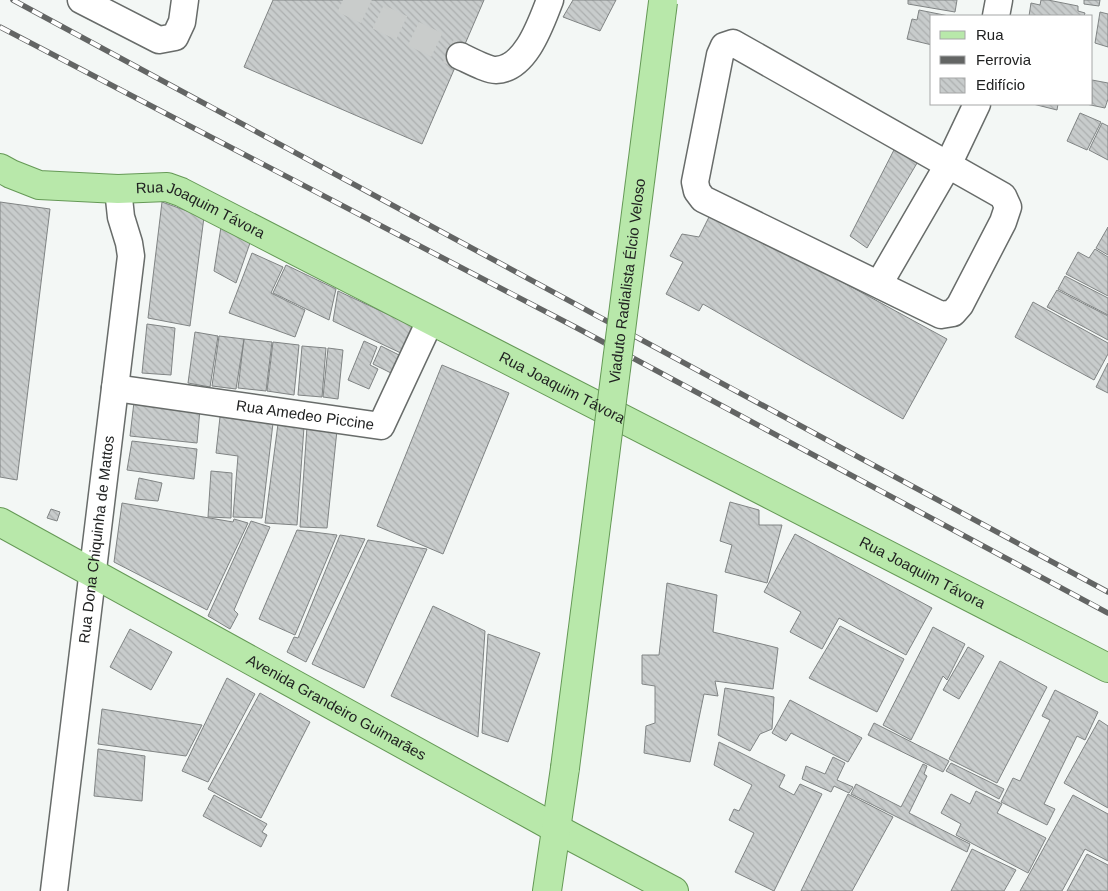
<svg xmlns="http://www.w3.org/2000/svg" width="1108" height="891" font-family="Arial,sans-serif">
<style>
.building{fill:url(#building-back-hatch);stroke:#808484}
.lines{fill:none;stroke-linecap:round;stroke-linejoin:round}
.minor-tunnel{stroke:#c9cccb;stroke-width:26;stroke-dasharray:26 13;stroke-linecap:butt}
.minor-casing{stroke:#686c6a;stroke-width:29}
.major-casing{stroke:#659956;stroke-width:30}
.minor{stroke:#fff;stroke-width:26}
.major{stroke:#b8e8aa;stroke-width:28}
.rail-casing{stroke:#636564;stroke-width:5.5}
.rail{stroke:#fff;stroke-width:4;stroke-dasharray:11;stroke-linecap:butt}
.major-bridge-casing{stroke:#659956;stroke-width:30;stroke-linecap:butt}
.major-bridge{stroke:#b8e8aa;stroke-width:28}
.labels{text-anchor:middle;stroke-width:5;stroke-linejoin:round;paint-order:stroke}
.street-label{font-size:15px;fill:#212222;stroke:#fff}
</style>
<defs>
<pattern id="building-back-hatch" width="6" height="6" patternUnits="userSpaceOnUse" patternTransform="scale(1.25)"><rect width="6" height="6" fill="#c8cccc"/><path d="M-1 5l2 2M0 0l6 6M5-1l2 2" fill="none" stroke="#acafaf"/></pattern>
</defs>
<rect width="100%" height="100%" fill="#f3f7f5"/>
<path class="building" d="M273,0H484L422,144L244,67Z
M573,0H616L600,31L563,17Z
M908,0H957L955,12L908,4Z
M1041,0H1048L1078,6V11L1085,13L1084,16H1029L1031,3L1040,5Z
M1084,0H1100L1099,6L1084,4Z
M919,10L949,16H932V45L907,39L912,19L917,20Z
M1100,12L1108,14V47L1095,43Z
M1092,80L1108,83V99L1105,108L1086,104H1092Z
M1033,104H1058L1057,110Z
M1080,113L1101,122L1087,150L1067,141Z
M1102,123L1108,126V160L1089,150Z
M897,144L920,158L867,248L850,236Z
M0,202L50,209L17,480L0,477Z
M162,202L204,217L190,326L148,318Z
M712,211L947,339L903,419L703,304L699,311L666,294L683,262L670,256L682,234L699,237Z
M221,227L250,243L236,283L214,271Z
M1108,227V255L1096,248Z
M1095,249L1108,257V296L1066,274L1078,252L1089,258Z
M252,253L283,267L271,293L305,310L295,337L229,313Z
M286,265L336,289L329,320L273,293Z
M1065,276L1108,298V315L1058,289Z
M1057,290L1108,316V340L1047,307Z
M338,291L417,328L405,355L333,321Z
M1033,302L1108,343V354L1094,380L1015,337Z
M147,324L175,328L171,375L142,373Z
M195,332L218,336L210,387L188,383Z
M219,336L244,339L236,389L212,386Z
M244,339L272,342L266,391L238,388Z
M364,341L377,347L370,365L378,369L369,389L348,380Z
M273,342L299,345L294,395L267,391Z
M302,346L326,348L322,397L298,395Z
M381,346L399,355L391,373L373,364Z
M328,348L343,350L338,399L323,397Z
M1108,363V393L1096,387Z
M442,365L509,393L443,554L377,526Z
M134,402L200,409L197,443L130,436Z
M220,417L273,423L262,518L233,517L238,456L216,453Z
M278,424L304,427L297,525L265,523Z
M307,427L337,430L327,528L300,527Z
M132,441L197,449L194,479L127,470Z
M211,471L232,473L231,518L208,517Z
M139,478L162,483L158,501L135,499Z
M730,502L759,510V525H782L767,583L725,572L732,545L720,541Z
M122,503L233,522L234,519L248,523L207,610L114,562Z
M51,509L60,512L57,521L47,518Z
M251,521L270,527L234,610L238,614L230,629L208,616Z
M297,530L337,535L295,635L259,619Z
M795,534L932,608L906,655L839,618L822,649L790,632L801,612L764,592Z
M340,535L365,539L306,662L287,652L294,637L298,638Z
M368,540L427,549L364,688L312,664Z
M667,583L717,595L713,632L778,648L773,689L715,681L718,696L704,694L690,762L644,753L646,726L655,723V686L642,684V655H659Z
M433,606L485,631L478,737L391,696Z
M840,626L904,659L877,712L809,678Z
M933,627L965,644L947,680L943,676L911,740L883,725Z
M130,629L172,652L151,690L110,667Z
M488,634L540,653L508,742L482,733Z
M968,647L984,656L959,699L943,690Z
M1000,661L1047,687L997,783L949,759Z
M227,678L255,694L208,782L182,771Z
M725,688L774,697L772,729L760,734L750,751L718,735Z
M1055,690L1098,712L1085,740L1077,736L1044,804L1055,809L1047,825L1001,802L1013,778L1020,781L1050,720L1042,716Z
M260,693L310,722L261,818L208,789Z
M790,700L862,738L848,762L791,733L786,741L772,733Z
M102,709L202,725L186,756L98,744Z
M1099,720L1108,726V808L1064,783Z
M874,723L949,761L943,772L868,735Z
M719,742L785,775L779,787L794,795L800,784L822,794L774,891L735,872L754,833L729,820L734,809L739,811L752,785L714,765Z
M98,749L145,756L142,801L94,796Z
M833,757L845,763L837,780L853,787L849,793L834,786L831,792L802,779L806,766L825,774Z
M951,763L1004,789L999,799L946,771Z
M923,764L927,766L924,774L927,776L909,813L970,844L967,852L851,794L856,784L901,807Z
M976,791L1002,804L997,813L1046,838L1028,873L956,835L961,824L941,813L951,794L970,804Z
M848,794L893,817L852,891H801Z
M214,795L267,824L262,832L267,835L261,847L203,816Z
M1073,795L1108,814V861L1085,849L1062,891H1020Z
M972,849L1016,870L1004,891H951Z
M1087,854L1108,865V891H1067Z"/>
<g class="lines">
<path class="minor-tunnel" d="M343,0L460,56"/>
<defs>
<g id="minor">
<path d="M81,0L159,40L175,37L182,22L185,0"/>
<path d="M996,16L999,0"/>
<path d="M733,43L1003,196L1008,207L1003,222L960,305L953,313L941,315L703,199L697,191L695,182L720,55L724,46Z"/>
<path d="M460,56C469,60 487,70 496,70C526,69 541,23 550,0"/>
<path d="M879,284L948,165L977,104"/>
<path id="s1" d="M115,388L381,426L430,321"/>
<path id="s2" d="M54,891L131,256L129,243L121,217L118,189"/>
</g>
<g id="major">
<path id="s3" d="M0,168L11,174L39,185L118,189L167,187L181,192L1108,668"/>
<path id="s4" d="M0,522L555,828L674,891"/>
<path d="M547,891L565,768"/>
</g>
</defs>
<use href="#minor" class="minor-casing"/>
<use href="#major" class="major-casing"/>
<use href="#minor" class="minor"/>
<use href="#major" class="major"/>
<defs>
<path id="rail" d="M13,0L1108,592
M0,27L577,328L1108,613"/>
</defs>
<use href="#rail" class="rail-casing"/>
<use href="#rail" class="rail"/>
<defs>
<g id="major-bridge">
<path id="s5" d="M565,768L663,2"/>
</g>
</defs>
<use href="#major-bridge" class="major-bridge-casing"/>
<use href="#major-bridge" class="major-bridge"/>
</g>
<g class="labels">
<g class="street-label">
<text dy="5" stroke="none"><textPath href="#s3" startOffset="209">Rua Joaquim Távora</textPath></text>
<text dy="5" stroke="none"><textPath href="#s5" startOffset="491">Viaduto Radialista Élcio Veloso</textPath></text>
<text dy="5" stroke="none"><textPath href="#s3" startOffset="614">Rua Joaquim Távora</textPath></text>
<text dy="5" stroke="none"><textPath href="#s1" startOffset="192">Rua Amedeo Piccine</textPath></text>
<text dy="5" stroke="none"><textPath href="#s2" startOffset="354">Rua Dona Chiquinha de Mattos</textPath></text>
<text dy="5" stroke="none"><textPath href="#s3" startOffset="1019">Rua Joaquim Távora</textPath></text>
<text dy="5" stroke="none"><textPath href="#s4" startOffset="384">Avenida Grandeiro Guimarães</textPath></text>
</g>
</g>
<rect x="930" y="15" width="162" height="90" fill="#ffffff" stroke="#a6a7a7"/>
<rect x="940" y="31" width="25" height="8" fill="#b8e8aa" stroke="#a6a7a7"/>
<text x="976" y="40" font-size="15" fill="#212222">Rua</text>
<rect x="940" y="56" width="25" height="8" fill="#636564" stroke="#a6a7a7"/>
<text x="976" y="65" font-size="15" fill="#212222">Ferrovia</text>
<rect x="940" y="78" width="25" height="15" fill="url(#building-back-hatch)" stroke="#a6a7a7"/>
<text x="976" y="90" font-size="15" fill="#212222">Edifício</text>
</svg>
